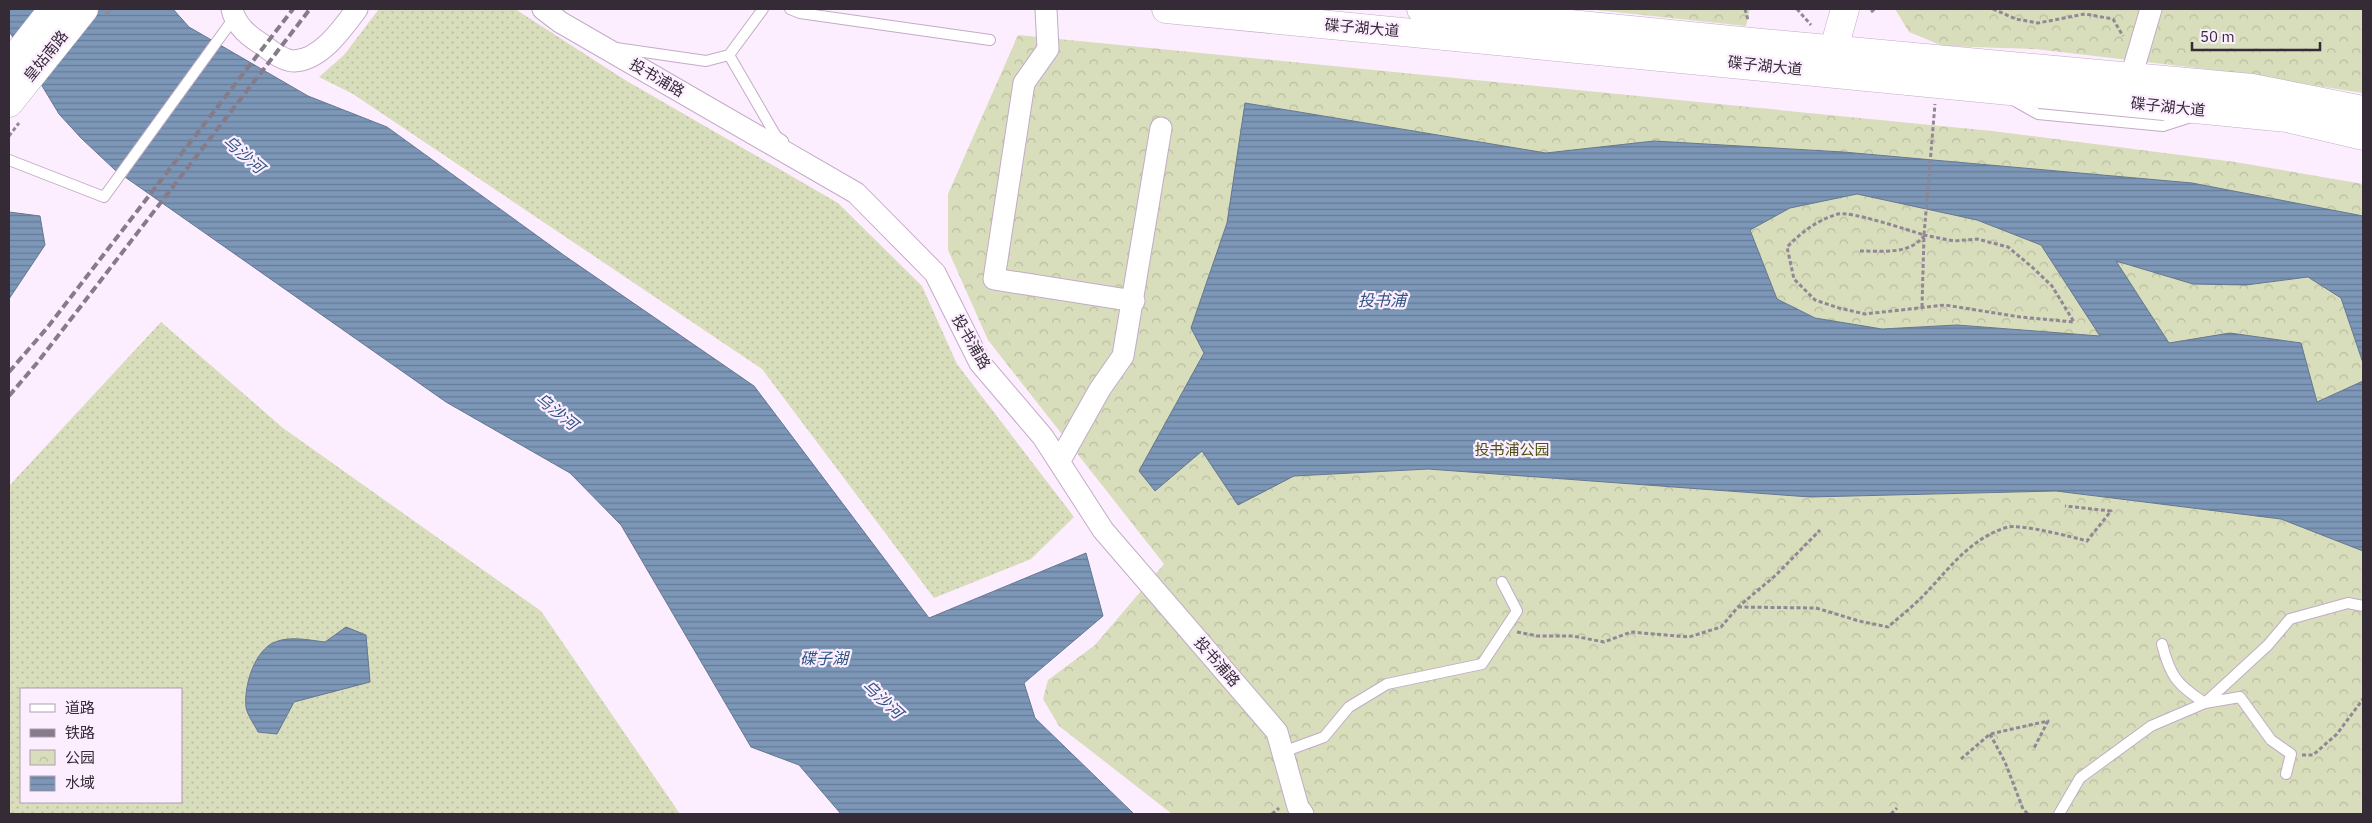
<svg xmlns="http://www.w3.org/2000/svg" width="2372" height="823" font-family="'IBM Plex Sans','Noto Sans SC',sans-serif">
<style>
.grass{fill:url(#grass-dots);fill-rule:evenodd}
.park{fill:url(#park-crowns)}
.water{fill:url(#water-rules);stroke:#667790;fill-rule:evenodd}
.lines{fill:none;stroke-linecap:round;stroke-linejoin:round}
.lane-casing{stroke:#c3abc6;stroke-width:12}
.street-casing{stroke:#c3abc6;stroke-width:23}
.secondary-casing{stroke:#c3abc6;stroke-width:29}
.path{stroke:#928795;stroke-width:3;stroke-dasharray:4 2.5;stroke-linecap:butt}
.lane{stroke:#fff;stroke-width:10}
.street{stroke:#fff;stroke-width:21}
.secondary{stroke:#fff;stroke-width:28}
.rail{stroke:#867b89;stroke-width:4;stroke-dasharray:8 4;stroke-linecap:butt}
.labels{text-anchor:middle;stroke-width:4.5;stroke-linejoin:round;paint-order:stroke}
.street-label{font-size:15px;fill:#342b36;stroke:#fceeff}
.park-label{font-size:15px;fill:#4d5311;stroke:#fceeff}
.water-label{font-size:16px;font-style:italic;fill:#2d5582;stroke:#fceeff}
</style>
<defs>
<pattern id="grass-dots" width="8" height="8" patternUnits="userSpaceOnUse" patternTransform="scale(1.25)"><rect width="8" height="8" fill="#d8ddbb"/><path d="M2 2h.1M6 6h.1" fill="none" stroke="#babea1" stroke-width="1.8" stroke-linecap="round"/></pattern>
<pattern id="park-crowns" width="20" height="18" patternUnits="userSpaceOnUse" patternTransform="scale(1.25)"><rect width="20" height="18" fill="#d8ddbb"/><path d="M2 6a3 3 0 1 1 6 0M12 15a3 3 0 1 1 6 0" fill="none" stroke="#babea1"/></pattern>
<pattern id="water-rules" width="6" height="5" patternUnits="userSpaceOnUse" patternTransform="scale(1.25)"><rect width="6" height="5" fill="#7c97b7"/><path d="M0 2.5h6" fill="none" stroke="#667b96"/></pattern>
</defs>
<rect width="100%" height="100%" fill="#fceeff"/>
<path class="grass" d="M379,9H515L625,80L838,203L922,286L957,364L1074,517L1031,559L934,598L762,369L353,94L319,77L344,55Z
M161,322L283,428L541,611L680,814H9V486ZM21,689H181V802H21Z"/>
<path class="park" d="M1586,9H1750L1746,26Z
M1895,9H2363V93L2214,70L2035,49L1943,46L1909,32Z
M1018,35L1992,131L2235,162L2363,184V814H1172L1059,726L1043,699L1048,680L1095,645L1164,564L988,340L948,250V194Z"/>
<path class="water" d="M9,9H173L189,27L308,96L387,127L565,256L754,386L929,618L1086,553L1103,616L1024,683L1035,718L1134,814H841L799,765L751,747L621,525L570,473L446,402L115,170L81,138L59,114L9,31Z
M1245,103L1546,153L1654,141L1843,152L2192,183L2363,216V363L2341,298L2308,277L2246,285L2193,284L2116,261L2169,343L2230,333L2301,343L2317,402L2363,381V551L2281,519L2056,491L1810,497L1428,469L1294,476L1238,505L1202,451L1155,491L1139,471L1204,353L1191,328L1227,223ZM1857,194L1977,220L2041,245L2100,336L1957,325L1882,329L1815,318L1777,299L1750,230L1790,208Z
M9,212L40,216L45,245L9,299Z
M346,627L366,635L370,682L294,702L277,734L258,732C255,725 247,715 246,707C244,687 253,655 271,644C287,635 308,640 325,642Z"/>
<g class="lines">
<defs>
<path id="lane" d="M790,9L800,13L990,40
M616,48L706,61L729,55L776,136L783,141
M729,55L763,9
M2013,100L2038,114L2163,126L2191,117
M9,160L104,197L234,18
M2162,644C2170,676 2177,685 2205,703L2240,697L2271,740L2291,754L2286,774
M1283,752L1324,737L1349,707L1387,684L1482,664L1517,611L1502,582
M2059,814L2080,778L2151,726L2205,703L2268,645L2290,619L2348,603L2363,606"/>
<path id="street" d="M232,9C235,24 247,35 260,43C269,49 282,61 294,61C321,60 343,28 357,9
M543,9L560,22L856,193L935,273L980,363L1043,437L1103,530L1277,732L1298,807L1303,814
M1046,9L1048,49L1024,83L994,279L1134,301
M2131,77L2151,9
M1059,462L1100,389L1123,356L1161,128"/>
<path id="secondary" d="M1166,9L2287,118L2363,136
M1421,9L1741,41L2252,88L2363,110
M9,65L53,9
M1829,66L1845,9
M9,103L84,9"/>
</defs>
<use href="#lane" class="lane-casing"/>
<use href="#street" class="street-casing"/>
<use href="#secondary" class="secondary-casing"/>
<path class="path" d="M1745,9L1748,20
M1797,9L1811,25
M1993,9L2016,19L2038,23L2085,14L2113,19L2123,36
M1871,12L1875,9
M106,15L111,9
M9,136L19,123
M1860,251C1882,251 1909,255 1924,236
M1922,307L1924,235L1954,241L1977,239L2008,247L2032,267L2052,286L2074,322L2020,317L1945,305L1865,314L1839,308L1815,300L1794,279L1787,247C1802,232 1817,220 1838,214C1851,211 1908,230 1924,235L1935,104
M1738,607L1816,608L1859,621L1888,627C1898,618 1910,609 1920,599C1947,572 1969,538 2008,527C2021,524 2073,537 2087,541L2111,511L2065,506
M1517,632L1537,636H1573L1604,642L1631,632L1689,637L1721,627L1738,607L1776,575L1820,530
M1990,734L2005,762L2023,809L2028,814
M2302,755H2313L2337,734L2363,699
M1961,759L1990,734L2048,721L2033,750
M1272,814L1279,808
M1891,814L1897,808"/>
<use href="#lane" class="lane"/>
<use href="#street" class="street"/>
<use href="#secondary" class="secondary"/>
<path class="rail" d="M9,372L47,328L293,9
M9,396L37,363L310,9"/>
</g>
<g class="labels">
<g class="street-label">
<text transform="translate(1362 28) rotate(5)" y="5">碟子湖大道</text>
<text transform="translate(46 56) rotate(-51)" y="5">皇姑南路</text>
<text transform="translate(1765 66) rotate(6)" y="5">碟子湖大道</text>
<text transform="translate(657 78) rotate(30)" y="5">投书浦路</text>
<text transform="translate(2168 107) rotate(6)" y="5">碟子湖大道</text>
<text transform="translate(971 342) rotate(60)" y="5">投书浦路</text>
<text transform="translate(1217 662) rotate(49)" y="5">投书浦路</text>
</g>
<g class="park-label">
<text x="1512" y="455">投书浦公园</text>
</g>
<g class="water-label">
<text transform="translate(244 154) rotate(41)" y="6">乌沙河</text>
<text x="1382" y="306">投书浦</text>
<text transform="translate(557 411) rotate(39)" y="6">乌沙河</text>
<text x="824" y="664">碟子湖</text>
<text transform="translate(883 699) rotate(43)" y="6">乌沙河</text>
</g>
</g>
<rect width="2372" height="823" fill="none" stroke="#342b36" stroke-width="20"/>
<rect x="20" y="688" width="162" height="115" fill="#fceeff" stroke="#aca0af"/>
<rect x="30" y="704" width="25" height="8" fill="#ffffff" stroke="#aca0af"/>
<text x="65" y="713" font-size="15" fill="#342b36">道路</text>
<rect x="30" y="729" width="25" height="8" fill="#867b89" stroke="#aca0af"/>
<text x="65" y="738" font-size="15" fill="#342b36">铁路</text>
<rect x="30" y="750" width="25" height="15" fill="url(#park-crowns)" stroke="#aca0af"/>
<text x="65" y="763" font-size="15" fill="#342b36">公园</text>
<rect x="30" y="776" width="25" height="15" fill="url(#water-rules)" stroke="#aca0af"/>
<text x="65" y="788" font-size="15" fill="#342b36">水域</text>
<path d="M2192 42v8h128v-8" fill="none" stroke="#342b36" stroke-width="2.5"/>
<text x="2200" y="42" font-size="15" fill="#342b36" stroke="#fceeff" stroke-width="4" paint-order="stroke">50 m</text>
</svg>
